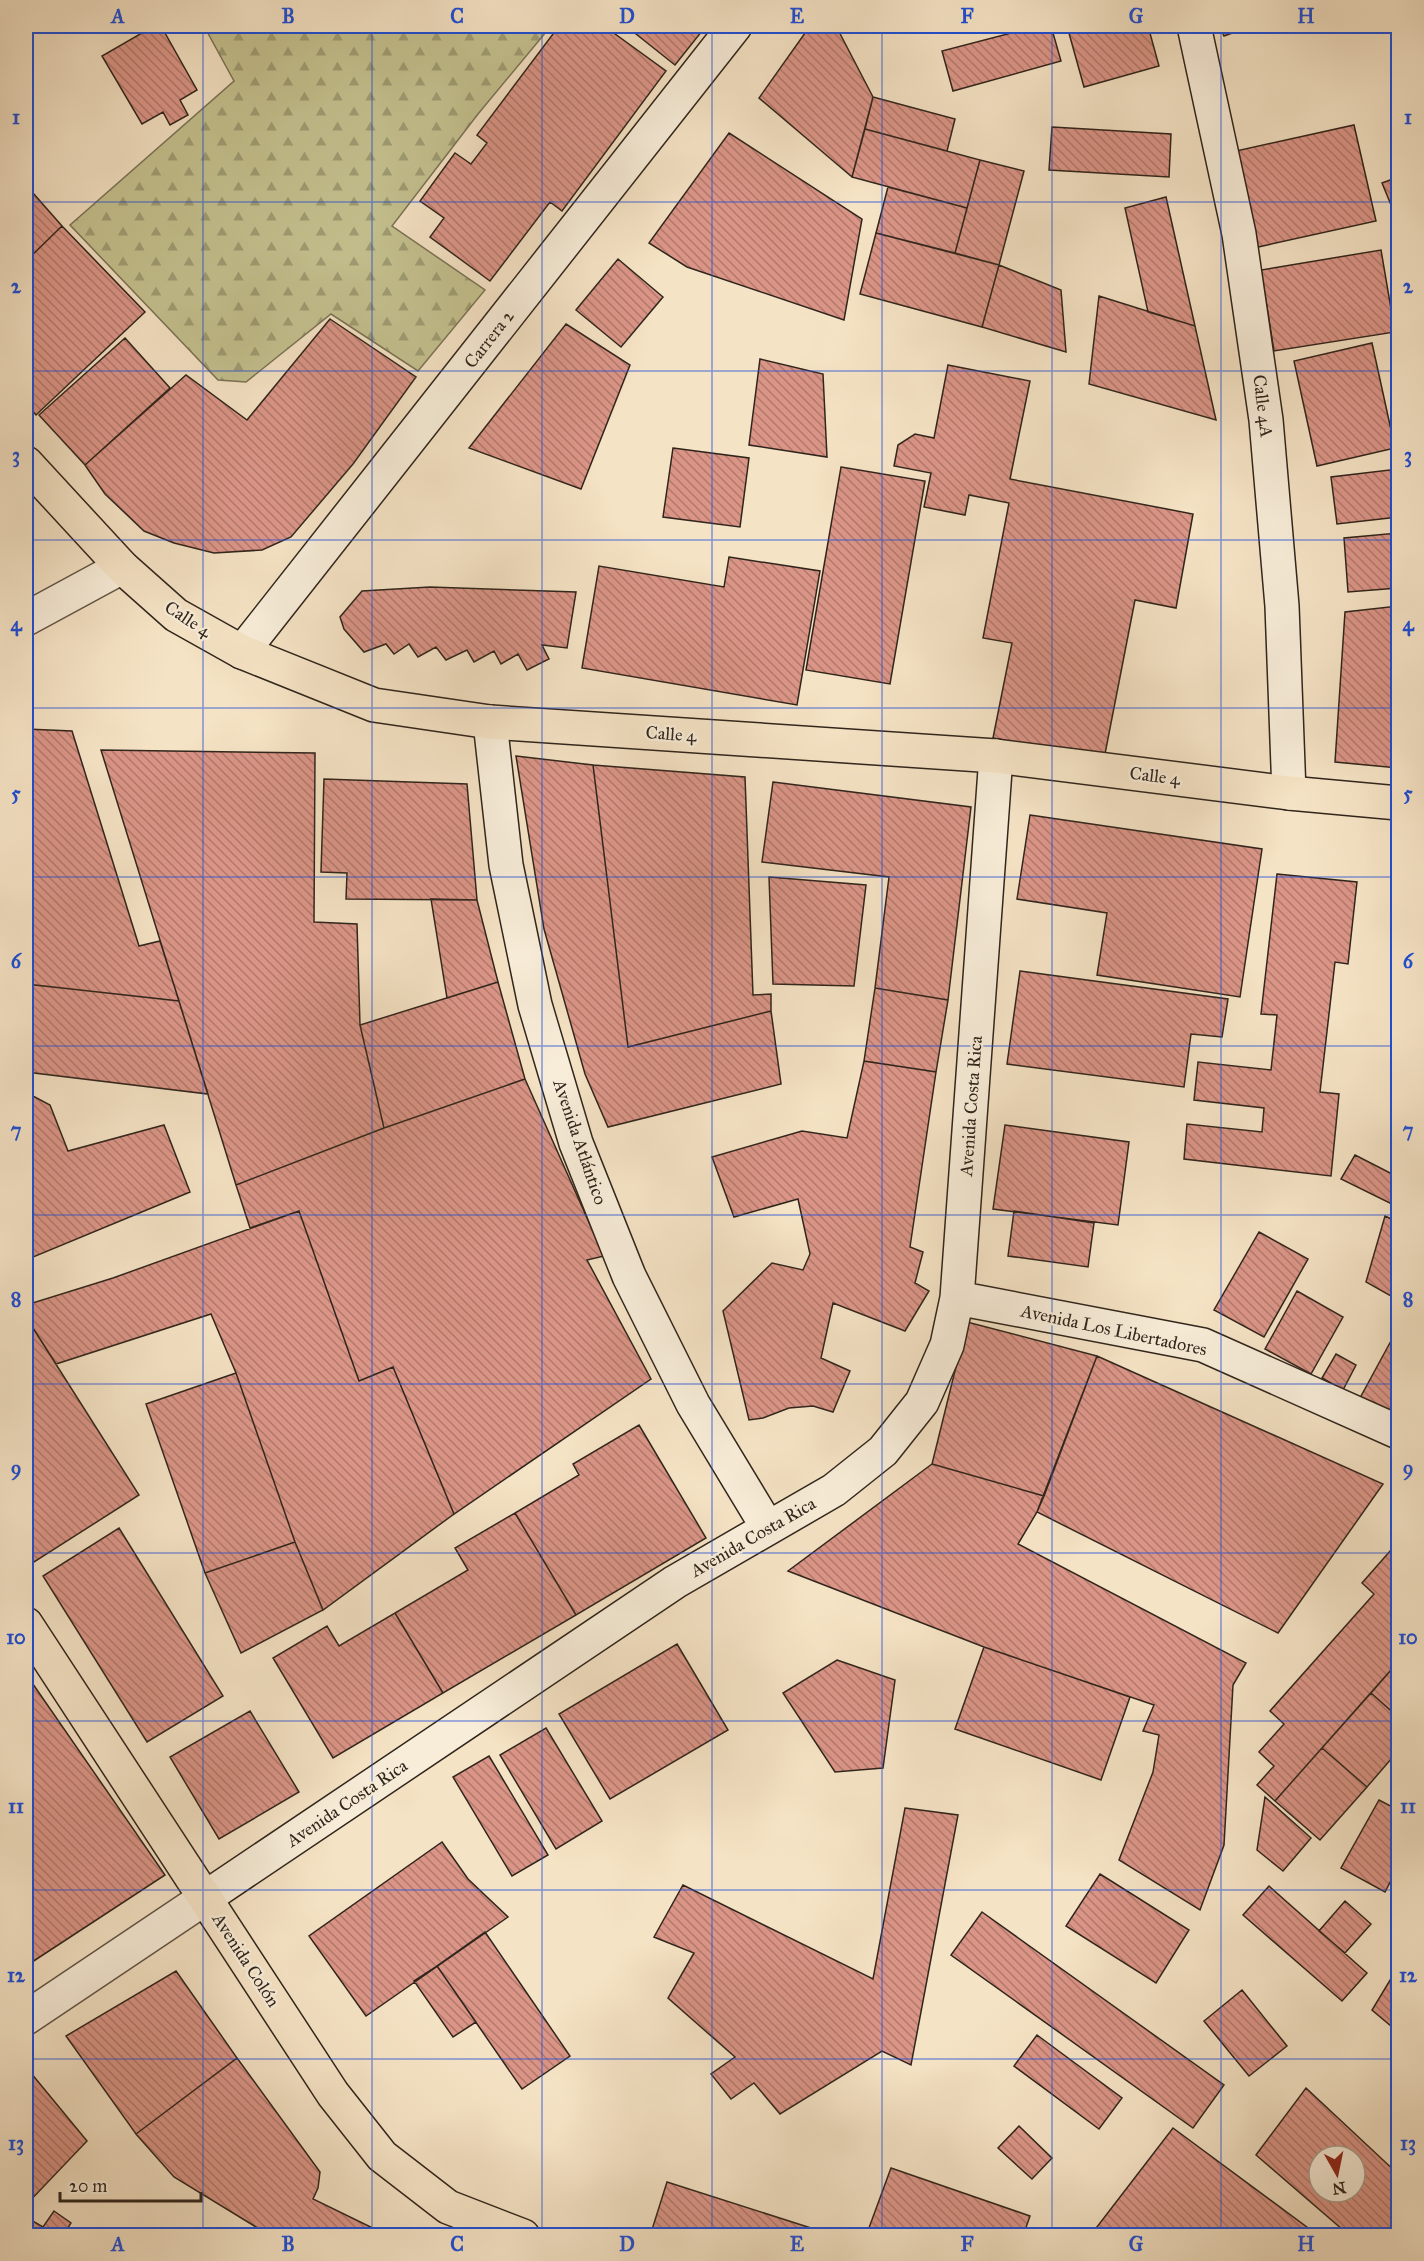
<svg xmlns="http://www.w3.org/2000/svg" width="1424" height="2261" font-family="'IM FELL Great Primer',serif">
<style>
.forest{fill:url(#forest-firs);stroke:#7a7356;stroke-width:1.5}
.building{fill:url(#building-back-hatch);stroke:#30251c;stroke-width:1.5;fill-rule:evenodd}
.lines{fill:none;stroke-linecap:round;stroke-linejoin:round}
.street-casing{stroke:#615446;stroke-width:36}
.secondary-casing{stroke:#30251c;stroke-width:36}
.primary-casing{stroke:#30251c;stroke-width:36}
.highway-casing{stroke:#30251c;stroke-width:36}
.street{stroke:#f8edd9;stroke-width:33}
.secondary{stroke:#f8edd9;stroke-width:33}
.primary{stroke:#f5e3c5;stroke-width:33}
.highway{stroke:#f5e3c5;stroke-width:33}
.grid{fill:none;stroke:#1d4ed8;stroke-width:1.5;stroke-opacity:0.55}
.labels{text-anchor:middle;stroke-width:4.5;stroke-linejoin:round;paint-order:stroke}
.street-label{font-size:18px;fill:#30251c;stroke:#f8edd9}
.neatline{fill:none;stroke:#1d4ed8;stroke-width:2}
.grid-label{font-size:20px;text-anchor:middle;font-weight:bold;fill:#1d4ed8}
</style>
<defs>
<pattern id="forest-firs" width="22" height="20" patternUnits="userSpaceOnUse" patternTransform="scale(1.5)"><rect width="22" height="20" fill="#c4c18f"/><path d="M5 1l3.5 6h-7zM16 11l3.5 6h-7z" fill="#a09d74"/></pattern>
<pattern id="building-back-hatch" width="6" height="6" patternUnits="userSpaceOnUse" patternTransform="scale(1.5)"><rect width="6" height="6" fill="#db9587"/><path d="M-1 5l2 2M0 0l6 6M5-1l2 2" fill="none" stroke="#b2796e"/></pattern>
</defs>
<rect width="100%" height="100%" fill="#f5e3c5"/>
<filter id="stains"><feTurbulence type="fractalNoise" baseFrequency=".00333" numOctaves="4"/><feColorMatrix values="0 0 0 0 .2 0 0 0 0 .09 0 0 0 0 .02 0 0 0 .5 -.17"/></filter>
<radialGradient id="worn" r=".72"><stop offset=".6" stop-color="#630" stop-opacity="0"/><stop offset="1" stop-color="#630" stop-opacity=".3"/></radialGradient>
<path class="forest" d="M204,26H551L478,114L392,226L485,290L418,371L331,314L246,382L218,380L70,225L234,81Z"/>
<path class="building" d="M154,26H161L197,90L180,100L188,115L170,125L163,112L142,124L102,56Z
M559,26H604L666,71L562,211L550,202L490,281L430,237L444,218L420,201L455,153L471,164L487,143L477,135Z
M626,26H706L675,65Z
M810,26H836L873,97L852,177L759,98Z
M1038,26H1051L1061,61L953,91L942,51Z
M1067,26H1148L1159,66L1084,87Z
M1220,26H1252L1224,36Z
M873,97L955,119L947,151L865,129Z
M1354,125L1376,221L1258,247L1236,151Z
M1052,127L1171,134L1169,177L1049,170Z
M865,129L980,160L967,208L852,177Z
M729,133L862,219L844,320L687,267L649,243Z
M980,160L1024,171L999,265L955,253Z
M1398,177V222L1382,183Z
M26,185L62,226L26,261Z
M888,187L967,208L955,253L876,233Z
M1166,197L1195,326L1148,312L1125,208Z
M62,226L145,312L36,415L26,404V261Z
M876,233L999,265L982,327L860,294Z
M1381,250L1395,332L1274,351L1261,270Z
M618,259L663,297L621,347L576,310Z
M999,265L1061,290L1066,352L982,327Z
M1099,296L1195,326L1216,420L1089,384Z
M330,319L416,377L353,464L291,537L262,550L214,553L174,543L144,531L105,494L85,465L186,375L247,420Z
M566,324L630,365L581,489L469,448Z
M125,338L170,388L85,465L39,415Z
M1372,343L1395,448L1317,466L1294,361Z
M760,359L823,374L827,457L749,445Z
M948,365L1030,381L1010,479L1193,514L1176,608L1135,600L1104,759L993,738L1012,643L983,638L1009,503L969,495L965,515L924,507L931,473L894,466L898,445L915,434L934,438Z
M673,448L749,458L740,527L663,517Z
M841,467L925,481L890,684L806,670Z
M1398,469V517L1337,524L1331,477Z
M1398,533V588L1348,592L1344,538Z
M729,557L820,571L797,705L582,668L599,566L724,587Z
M430,587L576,592L567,648L542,645L549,659L527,670L518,654L501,664L494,651L474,662L467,650L446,660L436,647L418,657L409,644L394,654L386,644L364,652L344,629L340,617L362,591Z
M1398,606V768L1335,762L1345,612Z
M26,729L72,731L139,946L160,941L179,1001L26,984Z
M101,750L315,753L314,922L357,924L360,1025L384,1128L236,1185Z
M516,756L593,765L628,1047L771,1011L781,1084L608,1127L585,1074L544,929Z
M593,765L745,777L753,995L771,994V1011L628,1047Z
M324,779L467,784L477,900L346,899L347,873L321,872Z
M773,782L971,807L948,1000L875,988L889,877L762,862Z
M1030,815L1262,849L1240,997L1097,975L1107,913L1017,899Z
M1277,874L1357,882L1348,964L1335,962L1320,1092L1339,1094L1331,1176L1184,1159L1187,1124L1262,1132L1264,1108L1194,1100L1198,1062L1271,1070L1277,1015L1261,1014Z
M769,877L866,885L854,986L773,984Z
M431,899L477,900L498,982L447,998Z
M1020,971L1228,999L1222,1037L1191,1034L1184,1087L1007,1064Z
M498,982L525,1079L384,1128L360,1025Z
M26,984L179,1001L208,1094L26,1072Z
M875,988L948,1000L936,1072L864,1061Z
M864,1061L936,1072L910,1247L923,1252L915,1283L929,1291L905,1331L833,1303L821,1358L850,1371L833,1412L813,1406L789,1408L763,1418L749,1420L723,1311L772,1263L803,1270L810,1254L798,1199L734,1217L712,1157L802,1131L847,1138Z
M525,1079L604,1256L587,1260L651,1379L454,1514L393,1367L359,1381L299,1211L250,1228L236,1185L384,1128Z
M26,1096H33L50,1105L68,1151L164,1125L190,1192L26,1260Z
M1005,1125L1129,1142L1118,1225L993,1209Z
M1355,1155L1398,1177V1207L1341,1179Z
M299,1211L359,1381L393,1367L454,1514L323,1610L295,1542L236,1373L211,1314L56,1364L26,1317V1305L113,1278Z
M1014,1211L1094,1223L1088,1267L1008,1256Z
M1385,1216L1398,1222V1300L1366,1282Z
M1259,1232L1308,1259L1264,1337L1214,1310Z
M1297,1291L1343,1317L1311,1374L1265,1349Z
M26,1317L139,1495L34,1562L26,1549Z
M967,1322L1097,1356L1044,1496L932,1464Z
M1398,1328V1398L1389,1414L1360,1398Z
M1336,1354L1356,1365L1343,1390L1322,1378Z
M1097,1356L1383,1484L1278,1633L1037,1512Z
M236,1373L295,1542L205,1573L146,1404Z
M639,1425L706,1538L576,1615L515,1513L579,1475L573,1464Z
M932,1464L1044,1496L1037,1512L1018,1544L1246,1663L1233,1685L1224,1845L1200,1910L1119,1860L1153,1772L1159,1735L1143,1731L1154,1705L984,1647L788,1571Z
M515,1513L576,1615L443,1693L395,1613L468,1570L455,1548Z
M119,1528L223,1696L147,1742L43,1576Z
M295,1542L323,1610L241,1653L205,1573Z
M1398,1542V1662L1275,1801L1257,1785L1274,1766L1259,1752L1284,1724L1270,1711L1374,1594L1362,1583Z
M395,1613L443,1693L333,1758L273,1658L327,1626L339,1646Z
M677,1644L728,1730L610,1799L559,1714Z
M984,1647L1130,1697L1101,1780L955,1729Z
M837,1660L895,1680L883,1768L835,1772L783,1693Z
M1398,1662V1717L1371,1693Z
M26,1674L165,1875L26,1966Z
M1371,1693L1398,1717V1751L1367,1787L1322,1748Z
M250,1711L299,1792L219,1839L170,1757Z
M546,1728L602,1821L556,1849L500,1755Z
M1322,1748L1367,1787L1320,1840L1275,1801Z
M489,1756L548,1855L512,1876L453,1777Z
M1265,1797L1311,1838L1283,1871L1257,1850Z
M1379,1800L1398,1810V1867L1385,1892L1341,1868Z
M905,1808L958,1815L911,2065L882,2051L780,2114L754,2083L731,2099L711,2074L735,2057L668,1998L694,1953L654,1937L683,1885L873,1979Z
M442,1842L468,1879L508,1917L366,2016L309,1936Z
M1100,1874L1189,1930L1156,1983L1066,1926Z
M1269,1886L1367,1973L1342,2001L1243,1915Z
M1345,1901L1371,1924L1345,1953L1319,1931Z
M982,1912L1224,2085L1193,2128L951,1955Z
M485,1932L570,2056L522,2089L437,1966Z
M437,1966L476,2022L453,2037L414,1981Z
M1398,1967V2032L1372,2010Z
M176,1971L237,2058L136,2134L66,2036Z
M1242,1990L1287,2046L1249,2076L1204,2021Z
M1037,2035L1122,2098L1099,2129L1014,2066Z
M237,2058L320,2172L318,2188L313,2199L389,2236H275L256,2227L174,2177L136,2134Z
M26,2067L87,2141L26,2205Z
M1306,2088L1398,2174V2236H1350L1256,2155ZM1319,2156H1355V2192H1319Z
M1019,2126L1052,2158L1032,2179L998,2148Z
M1173,2128L1319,2236H1090Z
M891,2168L1030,2216L1023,2236H866Z
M667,2182L836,2236H650Z
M54,2211L71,2223L63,2236H26V2229L31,2220L43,2227Z"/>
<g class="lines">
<defs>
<path id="street" d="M26,619L122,567
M26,2018L205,1898"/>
<path id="secondary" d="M1194,26L1239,234L1266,420L1282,606L1289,793
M242,652L735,26
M490,722L506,865L535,1005L576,1143L629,1276L693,1404L768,1528
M957,1298L1203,1345L1398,1432
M205,1898L675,1582L834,1490L883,1451L922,1402L947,1345L957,1298L996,756"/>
<path id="primary" d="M26,463L122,567L176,615L242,652L374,705L490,722L996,756L1289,793L1398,803"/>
<path id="highway" d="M26,1624L333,2094L382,2156L448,2207L523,2236"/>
</defs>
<use href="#street" class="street-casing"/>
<use href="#secondary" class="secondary-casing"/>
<use href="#primary" class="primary-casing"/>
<use href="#highway" class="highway-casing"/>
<use href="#street" class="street"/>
<use href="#secondary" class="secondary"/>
<use href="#primary" class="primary"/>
<use href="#highway" class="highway"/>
</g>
<path class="grid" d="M203,26V2236M372,26V2236M542,26V2236M712,26V2236M882,26V2236M1052,26V2236M1221,26V2236M26,202H1398M26,371H1398M26,540H1398M26,708H1398M26,877H1398M26,1046H1398M26,1215H1398M26,1384H1398M26,1553H1398M26,1721H1398M26,1890H1398M26,2059H1398"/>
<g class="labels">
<g class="street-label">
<text transform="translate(489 339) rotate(-52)" y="6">Carrera 2</text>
<text transform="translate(1263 406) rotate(83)" y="6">Calle 4A</text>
<text transform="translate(188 619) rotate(33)" y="6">Calle 4</text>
<text transform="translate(671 734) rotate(4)" y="6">Calle 4</text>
<text transform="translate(1155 776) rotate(7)" y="6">Calle 4</text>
<text transform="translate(971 1106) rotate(-86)" y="6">Avenida Costa Rica</text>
<text transform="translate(580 1142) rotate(71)" y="6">Avenida Atlántico</text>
<text transform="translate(1114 1330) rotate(12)" y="6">Avenida Los Libertadores</text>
<text transform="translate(753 1537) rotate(-30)" y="6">Avenida Costa Rica</text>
<text transform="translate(347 1803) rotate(-34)" y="6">Avenida Costa Rica</text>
<text transform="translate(246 1960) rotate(57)" y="6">Avenida Colón</text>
</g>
</g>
<rect width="1424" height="2261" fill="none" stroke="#f5e3c5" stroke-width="66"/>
<g transform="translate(1337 2174) rotate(171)"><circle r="28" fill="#f8edd9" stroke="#a89d8d" stroke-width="1.5"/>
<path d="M0-4.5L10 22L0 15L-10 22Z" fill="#8f2418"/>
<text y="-9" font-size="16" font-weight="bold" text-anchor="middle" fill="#30251c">N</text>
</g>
<path d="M60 2192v9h141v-9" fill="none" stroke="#30251c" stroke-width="3"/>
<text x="69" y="2192" font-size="18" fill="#30251c" stroke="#f8edd9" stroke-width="4.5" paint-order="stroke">20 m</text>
<rect x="33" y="33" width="1358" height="2195" class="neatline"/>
<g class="grid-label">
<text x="118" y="23">A</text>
<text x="288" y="23">B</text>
<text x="457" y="23">C</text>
<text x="627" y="23">D</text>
<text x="797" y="23">E</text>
<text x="967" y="23">F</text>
<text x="1136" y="23">G</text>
<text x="1306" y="23">H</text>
<text x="16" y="124">1</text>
<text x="1408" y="124">1</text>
<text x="16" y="293">2</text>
<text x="1408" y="293">2</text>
<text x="16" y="462">3</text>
<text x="1408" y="462">3</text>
<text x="16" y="631">4</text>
<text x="1408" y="631">4</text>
<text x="16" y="800">5</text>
<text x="1408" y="800">5</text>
<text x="16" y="968">6</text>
<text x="1408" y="968">6</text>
<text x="16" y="1137">7</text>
<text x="1408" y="1137">7</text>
<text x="16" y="1306">8</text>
<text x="1408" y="1306">8</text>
<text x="16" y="1475">9</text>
<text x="1408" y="1475">9</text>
<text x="16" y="1644">10</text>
<text x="1408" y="1644">10</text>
<text x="16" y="1813">11</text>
<text x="1408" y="1813">11</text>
<text x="16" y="1982">12</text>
<text x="1408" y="1982">12</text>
<text x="16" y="2150">13</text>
<text x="1408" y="2150">13</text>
<text x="118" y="2251">A</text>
<text x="288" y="2251">B</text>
<text x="457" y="2251">C</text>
<text x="627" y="2251">D</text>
<text x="797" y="2251">E</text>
<text x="967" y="2251">F</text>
<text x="1136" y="2251">G</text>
<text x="1306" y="2251">H</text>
</g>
<rect width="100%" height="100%" filter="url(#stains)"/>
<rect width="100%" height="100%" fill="url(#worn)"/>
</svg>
